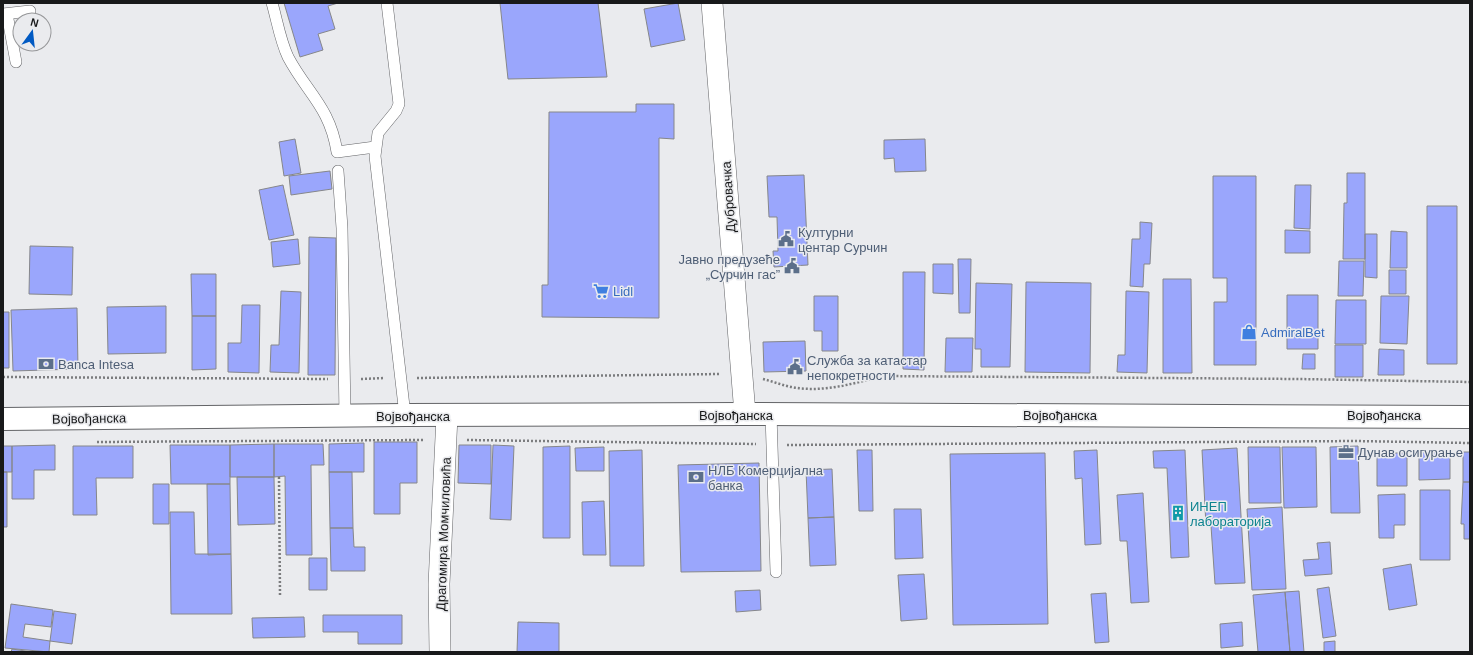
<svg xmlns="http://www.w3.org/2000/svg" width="1473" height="655" font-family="Helvetica,sans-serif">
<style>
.building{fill:#9aa6fc;stroke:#86878a}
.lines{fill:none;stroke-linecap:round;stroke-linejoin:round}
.lane-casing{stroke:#636467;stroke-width:12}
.street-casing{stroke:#636467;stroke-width:22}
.secondary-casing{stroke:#636467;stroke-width:24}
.path{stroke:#7b7c7e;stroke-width:2.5;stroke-dasharray:2 2;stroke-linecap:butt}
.lane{stroke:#fff;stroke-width:11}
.street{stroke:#fff;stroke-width:21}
.secondary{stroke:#fff;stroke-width:22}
.labels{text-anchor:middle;stroke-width:3;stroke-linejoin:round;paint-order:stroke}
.street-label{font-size:13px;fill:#18191a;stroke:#eaebee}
.service-label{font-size:13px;fill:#4e5e75;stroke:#eaebee;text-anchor:start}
.shop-label{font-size:13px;fill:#366cbe;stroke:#eaebee;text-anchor:start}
.culture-label{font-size:13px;fill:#0d838f;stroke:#eaebee;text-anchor:start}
</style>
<rect width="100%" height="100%" fill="#eaebee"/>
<path class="building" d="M284,3H338L328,6L335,29L318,34L323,50L300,57Z
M500,3H598L607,77L508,79Z
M678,3L685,40L651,47L644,9Z
M636,104H674V139L659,138V318L542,317V285H548L549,112H636Z
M295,139L301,173L284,176L279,142Z
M925,139L926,171L895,172L894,158L884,159V140Z
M330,171L332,189L291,195L289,176Z
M1347,173H1365V259H1343L1344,203H1347Z
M804,175L808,265L774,267L773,251H778L777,217H769L767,176Z
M1213,176H1256V365H1214V302H1227V278H1213Z
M283,185L294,235L269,240L259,190Z
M1295,185H1311L1310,229L1294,228Z
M1427,206H1457V364H1427Z
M1140,222L1152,223L1150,264H1144L1143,287L1130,286L1132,239H1140Z
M1285,230L1310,231V253H1285Z
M1391,231L1407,232V268H1390Z
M1365,234H1377V278L1365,277Z
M309,237L336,238L335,375H308Z
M298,239L300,264L273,267L271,242Z
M30,246L73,247L72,295L29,294Z
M958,259H971L970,313H959Z
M1339,261H1364L1363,296H1338Z
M933,264H953V294L933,293Z
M1389,270H1406V294H1389Z
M903,272H925L924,370L903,369Z
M191,274H216V316H192Z
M1163,279H1191L1192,373H1163Z
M1026,282L1091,283L1090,373L1025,372Z
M976,283L1012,284L1010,367H981V349H975Z
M281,291L301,292L299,373L270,372L271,345H279Z
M1126,291L1149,292L1147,373L1117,372L1118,355H1125Z
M1287,295H1318V349H1287Z
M814,296H838V351H822V331H814Z
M1381,296H1409L1407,344L1380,343Z
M1336,300H1366V344H1335Z
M242,305H260L259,373L228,372V343H241Z
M166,306V353L108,354L107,307Z
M77,308L78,369L13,371L11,310Z
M3,312H9V368H3Z
M192,316H216V369L192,370Z
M946,338H973L972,372H945Z
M805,341L806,371L764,372L763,342Z
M1335,345H1363V377H1335Z
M1379,349L1404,350V375H1378Z
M1303,354H1315V369H1302Z
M374,442H417V483H400V514H374Z
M364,443V472H329V444Z
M274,444H323L324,465H311L312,555H286L285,476L274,477Z
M274,444V477H230V445Z
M55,445V470H34V499H12V446Z
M170,445H230V484H171Z
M459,445H491V484L458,483Z
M493,445L514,446L511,520L490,519Z
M3,446H12V472H3Z
M73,446H133V478H96L97,515H73Z
M570,446V538H543V447Z
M1358,446L1360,513H1331L1330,447Z
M604,447V471H576L575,448Z
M1248,447H1280L1281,503H1249Z
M1282,447H1316L1317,507L1284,508Z
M1237,448L1245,583L1215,584L1211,526H1206L1202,450Z
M642,450L644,566H610L609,451Z
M857,450H872L873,511H859Z
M1097,450L1101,544L1085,545L1082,478L1075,479L1074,451Z
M1185,450L1189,557L1171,558L1167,468H1154L1153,451Z
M1419,452H1450V479L1419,480Z
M1463,452H1470V482H1463Z
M1045,453L1048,624L953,625L950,454Z
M1377,453H1407V486H1377Z
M759,463L761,571L681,572L678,465Z
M832,469L834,517L808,518L806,470Z
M3,472H7V527H3Z
M329,472H352L353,528H330Z
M237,477H274L275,524L238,525Z
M1463,482H1470V539H1464V524H1461Z
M153,484H169V524H153Z
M207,484H230L231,554L208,555Z
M1420,490H1450V560H1420Z
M1143,493L1149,602L1131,603L1127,541H1120L1117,495Z
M1405,494V525H1394V538H1379L1378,495Z
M604,501L606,555H583L582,502Z
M1282,507L1286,589L1252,590L1247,509Z
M894,509H921L923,558L895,559Z
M170,512H194L195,554H231L232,614H171Z
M834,517L836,565L810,566L808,518Z
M330,528H353L354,547H365V571H331Z
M1330,542L1332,574L1305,576L1303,560L1319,559L1317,543Z
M309,558H327V590H309Z
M1411,564L1417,605L1389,610L1383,569Z
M924,574L927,619L901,621L898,575Z
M1329,587L1336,636L1323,638L1317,589Z
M760,590L761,610L736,612L735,591Z
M1299,591L1304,652H1290L1285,592Z
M1285,592L1290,652H1258L1253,595Z
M1106,593L1109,642L1095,643L1091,594Z
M11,604L53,610L51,627L25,624L23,637L50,641L49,652L5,648Z
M54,611L76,614L72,644L50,641Z
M323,615H402V644H358V632H323Z
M304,617L305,637L253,638L252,618Z
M518,622L559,623V652H517Z
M1242,622L1243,646L1221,648L1220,624Z
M1335,641V652H1324V642Z
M12,649L32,652H11Z"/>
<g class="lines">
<defs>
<path id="lane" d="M272,3C277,20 280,40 288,57C307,93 330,107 337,152L375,147
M387,3L399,104L396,111L378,133L375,156L405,415
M3,14L30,11
M7,14L16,62
M338,171L342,228L345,416
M771,414L776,572"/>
<path id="street" d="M712,3L745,414
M440,652L439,584L447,416"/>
<path id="secondary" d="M3,419L405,415L745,414L1470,417"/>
</defs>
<use href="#lane" class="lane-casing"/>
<use href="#street" class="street-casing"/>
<use href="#secondary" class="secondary-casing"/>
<path class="path" d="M3,377L328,379
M417,378L720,374
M361,379L384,378
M763,379C771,381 779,384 787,386C819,394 852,384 882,376L1299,379L1470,382
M467,440L756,444
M97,442L424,440
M787,445L1355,441L1470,443
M279,477L280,595"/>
<use href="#lane" class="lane"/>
<use href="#street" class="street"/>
<use href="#secondary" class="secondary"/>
</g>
<defs>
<symbol id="civic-bare" viewBox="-9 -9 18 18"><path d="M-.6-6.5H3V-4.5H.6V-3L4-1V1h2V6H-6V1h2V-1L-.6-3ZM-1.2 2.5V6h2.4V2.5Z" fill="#5c6f8a" stroke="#eaebee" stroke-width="2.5" paint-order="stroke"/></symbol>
<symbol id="supermarket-bare" viewBox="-9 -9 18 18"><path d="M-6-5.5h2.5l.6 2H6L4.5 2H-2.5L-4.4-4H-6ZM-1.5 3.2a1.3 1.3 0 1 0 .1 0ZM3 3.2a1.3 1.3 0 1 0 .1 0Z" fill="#3f7fe0" stroke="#eaebee" stroke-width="2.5" paint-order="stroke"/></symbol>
<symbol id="shop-bare" viewBox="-9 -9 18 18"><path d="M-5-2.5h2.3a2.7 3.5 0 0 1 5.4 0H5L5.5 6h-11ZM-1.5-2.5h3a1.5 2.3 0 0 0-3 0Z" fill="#3f7fe0" stroke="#eaebee" stroke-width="2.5" paint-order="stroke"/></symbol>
<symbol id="bank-bare" viewBox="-9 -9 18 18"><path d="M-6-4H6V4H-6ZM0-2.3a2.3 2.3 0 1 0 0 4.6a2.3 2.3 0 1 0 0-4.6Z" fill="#5c6f8a" stroke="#eaebee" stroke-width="2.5" paint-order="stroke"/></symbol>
<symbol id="office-bare" viewBox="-9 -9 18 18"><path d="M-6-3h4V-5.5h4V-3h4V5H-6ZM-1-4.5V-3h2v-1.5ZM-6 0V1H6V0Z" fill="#5c6f8a" stroke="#eaebee" stroke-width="2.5" paint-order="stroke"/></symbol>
<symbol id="building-bare" viewBox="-9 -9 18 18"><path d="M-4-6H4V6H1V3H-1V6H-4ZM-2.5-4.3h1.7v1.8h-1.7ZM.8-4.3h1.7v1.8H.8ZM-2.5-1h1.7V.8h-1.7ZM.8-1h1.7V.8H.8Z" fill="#0f9aa8" stroke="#eaebee" stroke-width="2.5" paint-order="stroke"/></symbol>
</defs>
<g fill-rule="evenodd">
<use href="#civic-bare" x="775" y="228" width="22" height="22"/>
<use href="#civic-bare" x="781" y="255" width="22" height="22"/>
<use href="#supermarket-bare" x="590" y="280" width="22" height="22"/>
<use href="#shop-bare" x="1238" y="321" width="22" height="22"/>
<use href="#bank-bare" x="35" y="353" width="22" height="22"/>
<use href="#civic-bare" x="784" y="356" width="22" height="22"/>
<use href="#office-bare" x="1335" y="441" width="22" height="22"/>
<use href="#bank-bare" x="685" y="466" width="22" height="22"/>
<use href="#building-bare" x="1167" y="502" width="22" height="22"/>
</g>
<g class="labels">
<g class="street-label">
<text transform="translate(728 197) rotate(-94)" y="5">Дубровачка</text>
<text x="736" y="420">Војвођанска</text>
<text x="1060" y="420">Војвођанска</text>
<text x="1384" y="420">Војвођанска</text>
<text x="413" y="421">Војвођанска</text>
<text transform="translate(89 418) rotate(-1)" y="5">Војвођанска</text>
<text transform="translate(443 534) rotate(-88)" y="5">Драгомира Момчиловића</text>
</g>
<g class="service-label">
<text x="798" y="237">Културни<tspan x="798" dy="15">центар Сурчин</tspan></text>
<text x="780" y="264" text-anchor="end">Јавно предузеће<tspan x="780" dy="15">„Сурчин гас”</tspan></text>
<text x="807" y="365">Служба за катастар<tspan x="807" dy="15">непокретности</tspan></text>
<text x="58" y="369">Banca Intesa</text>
<text x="1358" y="457">Дунав осигурање</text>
<text x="708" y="475">НЛБ Комерцијална<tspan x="708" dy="15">банка</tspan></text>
</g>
<g class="shop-label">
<text x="613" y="296">Lidl</text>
<text x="1261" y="337">AdmiralBet</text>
</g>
<g class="culture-label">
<text x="1190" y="511">ИНЕП<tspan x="1190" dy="15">лабораторија</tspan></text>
</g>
</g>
<rect width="1473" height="655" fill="none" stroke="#18191a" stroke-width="8"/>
<g transform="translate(32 32) rotate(15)"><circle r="19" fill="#eaebee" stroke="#969799"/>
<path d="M0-3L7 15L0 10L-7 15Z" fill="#015ac3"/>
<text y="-6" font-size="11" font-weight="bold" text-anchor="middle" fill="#18191a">N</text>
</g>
</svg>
